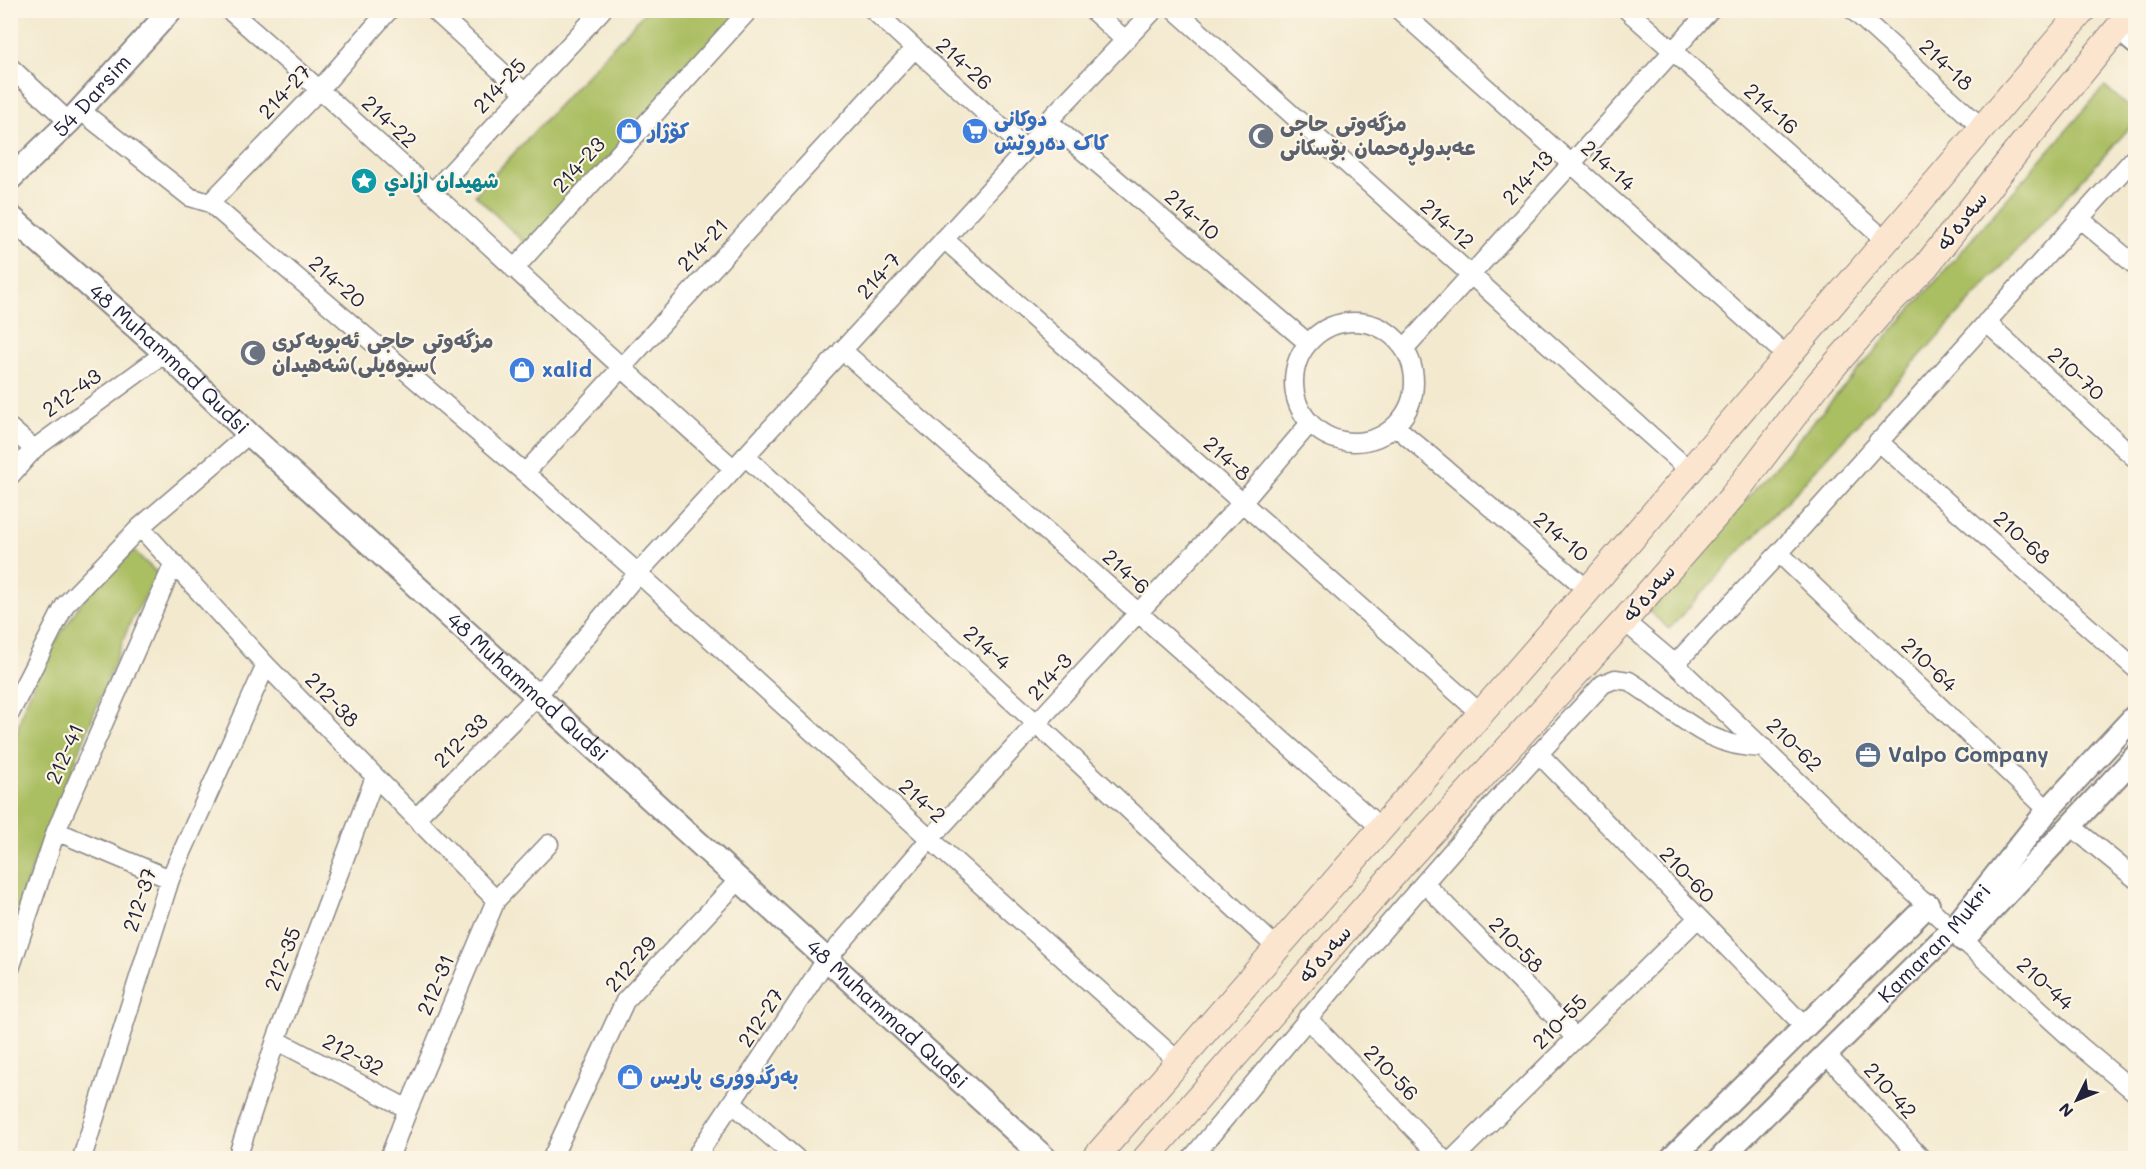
<svg xmlns="http://www.w3.org/2000/svg" width="2146" height="1169" font-family="Mali,'Playpen Sans Arabic',sans-serif">
<style>
.green{fill:#aabe62;stroke:#66704e;stroke-width:1.5}
.lines{fill:none;stroke-linecap:round;stroke-linejoin:round}
.minor-casing{stroke:#8a8685;stroke-width:21}
.tertiary-casing{stroke:#8a8685;stroke-width:26}
.secondary-casing{stroke:#8a8685;stroke-width:28}
.minor{stroke:#fff;stroke-width:18}
.tertiary{stroke:#fff;stroke-width:22}
.secondary{stroke:#fce5cf;stroke-width:26}
.labels{text-anchor:middle;stroke-width:4.5;stroke-linejoin:round;paint-order:stroke}
.street-label{font-size:21px;fill:#22223b;stroke:#fcf5e5}
.shop-label{font-size:21px;font-weight:bold;fill:#366cbe;stroke:#fcf5e5;text-anchor:start}
.worship-label{font-size:21px;font-weight:bold;fill:#5b616d;stroke:#fcf5e5;text-anchor:start}
.culture-label{font-size:21px;font-weight:bold;fill:#0d838f;stroke:#fcf5e5;text-anchor:start}
.service-label{font-size:21px;font-weight:bold;fill:#4e5e75;stroke:#fcf5e5;text-anchor:start}
</style>
<rect width="100%" height="100%" fill="#fcf5e5"/>
<filter id="ink" filterUnits="userSpaceOnUse"><feTurbulence type="fractalNoise" baseFrequency=".0167" numOctaves="2"/><feDisplacementMap in="SourceGraphic" scale="12" xChannelSelector="R" yChannelSelector="G"/><feConvolveMatrix kernelMatrix="1 2 1 2 8 2 1 2 1" color-interpolation-filters="sRGB"/></filter>
<filter id="wash" filterUnits="userSpaceOnUse"><feTurbulence type="fractalNoise" baseFrequency=".008" numOctaves="4" result="noise"/><feDisplacementMap in="SourceGraphic" scale="24" xChannelSelector="R" yChannelSelector="G"/><feGaussianBlur stdDeviation="1.35" result="paint"/><feColorMatrix in="noise" values="0 0 0 0 0 0 0 0 0 0 0 0 0 0 0 0 0 1.4 0 .05"/><feComposite in="paint" operator="in"/></filter>
<g filter="url(#wash)">
<rect width="100%" height="100%" fill="#f3e9cf"/>
<path class="green" d="M646,11H749L532,250L475,195Z
M2105,86L2135,113V122L1669,629L1649,611Z
M133,550L158,574L130,623L23,893L11,931V756L23,709L46,656L82,601Z"/>
</g>
<g filter="url(#ink)">
<g class="lines">
<defs>
<path id="minor" d="M229,10C401,159 564,318 733,468
M434,10L525,93
M873,10L1026,150
M1092,10L1125,40
M1175,10L1689,470
M1399,10L1787,356
M1627,10L1886,241
M1853,10L1982,128
M10,67L69,122
M80,110L190,197L210,203L525,473L638,573L930,839L1179,1062
M1048,121L1308,343
M432,193L602,10
M210,203L320,89L389,10
M2079,218L2136,266
M944,239L1480,713
M514,269L749,10
M1986,322L2136,459
M1294 382a60 60 0 1 1 120 0a60 60 0 1 1-120 0Z
M1404,349L1710,10
M842,350L1381,828
M1395,426L1588,590
M10,428L34,449
M1878,441L2136,669
M745,456L1037,724L1277,948
M525,473L915,48
M10,476L34,449L165,353
M140,527L266,665L496,900
M1779,553L2048,810
M1624,621L1675,664L1963,940L2081,1047L2136,1093
M1675,664L1779,553L2136,156
M10,713L65,605L140,527L249,434
M1538,753L1805,1027
M416,818L537,696L638,573L1026,150L1048,121L1154,10
M2071,826L2136,879
M56,831L170,879
M1424,883L1576,1038
M10,969L56,831L174,563
M1307,1018L1442,1158
M276,1040L408,1109
M1826,1054L1921,1158
M732,1103L796,1158
M82,1158L170,879L266,665
M237,1158L276,1040L375,777
M389,1158L408,1109L496,900L549,844
M552,1158L625,1001L739,880
M695,1158L824,963L930,839L1138,613L1242,503L1310,423
M1192,1158C1325,997 1460,837 1603,684L1615,679L1629,681C1678,711 1701,747 1764,748
M1454,1158L1698,918"/>
<g id="tertiary">
<path d="M2118,28L2136,43"/>
<path id="s1" d="M10,179L69,122L171,10"/>
<path id="s2" d="M10,216L165,353L249,434L1045,1158"/>
<path d="M1963,940L2136,756"/>
<path d="M1672,1158L1928,905"/>
<path id="s3" d="M1721,1158L1953,929L2048,810L2136,715"/>
</g>
<path id="secondary" d="M1095,1158L1588,590L2083,10
M1146,1158L1408,858L1624,621L1732,497L1819,383L1887,305L1926,266L2017,151L2133,10"/>
</defs>
<use href="#minor" class="minor-casing"/>
<use href="#tertiary" class="tertiary-casing"/>
<use href="#secondary" class="secondary-casing"/>
<use href="#minor" class="minor"/>
<use href="#tertiary" class="tertiary"/>
<use href="#secondary" class="secondary"/>
</g>
</g>
<defs>
<symbol id="shop-disc" viewBox="-11 -11 22 22"><circle r="9.5" fill="#3f7fe0" stroke="#fcf5e5"/><path d="M-5-2.5h2.3a2.7 3.5 0 0 1 5.4 0H5L5.5 6h-11ZM-1.5-2.5h3a1.5 2.3 0 0 0-3 0Z" fill="#fff"/></symbol>
<symbol id="supermarket-disc" viewBox="-11 -11 22 22"><circle r="9.5" fill="#3f7fe0" stroke="#fcf5e5"/><path d="M-6-5.5h2.5l.6 2H6L4.5 2H-2.5L-4.4-4H-6ZM-1.5 3.2a1.3 1.3 0 1 0 .1 0ZM3 3.2a1.3 1.3 0 1 0 .1 0Z" fill="#fff"/></symbol>
<symbol id="mosque-disc" viewBox="-11 -11 22 22"><circle r="9.5" fill="#6b7280" stroke="#fcf5e5"/><path d="M3.5-4.9A6 6 0 1 0 3.5 4.9A5 5 0 1 1 3.5-4.9Z" fill="#fff"/></symbol>
<symbol id="sight-disc" viewBox="-11 -11 22 22"><circle r="9.5" fill="#0f9aa8" stroke="#fcf5e5"/><path d="M0-6L1.8-2.2L6-1.7L2.9 1.2L3.7 5.4L0 3.3L-3.7 5.4L-2.9 1.2L-6-1.7L-1.8-2.2Z" fill="#fff"/></symbol>
<symbol id="office-disc" viewBox="-11 -11 22 22"><circle r="9.5" fill="#5c6f8a" stroke="#fcf5e5"/><path d="M-6-3h4V-5.5h4V-3h4V5H-6ZM-1-4.5V-3h2v-1.5ZM-6 0V1H6V0Z" fill="#fff"/></symbol>
</defs>
<g fill-rule="evenodd">
<use href="#shop-disc" x="614" y="116" width="30" height="30"/>
<use href="#supermarket-disc" x="960" y="116" width="30" height="30"/>
<use href="#mosque-disc" x="1246" y="121" width="30" height="30"/>
<use href="#sight-disc" x="349" y="166" width="30" height="30"/>
<use href="#mosque-disc" x="238" y="338" width="30" height="30"/>
<use href="#shop-disc" x="507" y="355" width="30" height="30"/>
<use href="#office-disc" x="1853" y="740" width="30" height="30"/>
<use href="#shop-disc" x="615" y="1062" width="30" height="30"/>
</g>
<g class="labels">
<g class="street-label">
<text transform="translate(964 64) rotate(42)" y="7">214-26</text>
<text transform="translate(1946 65) rotate(43)" y="7">214-18</text>
<text transform="translate(500 86) rotate(-47)" y="7">214-25</text>
<text transform="translate(285 92) rotate(-47)" y="7">214-27</text>
<text dy="7" stroke="none"><textPath href="#s1" startOffset="117">54 Darsim</textPath></text>
<text transform="translate(1771 109) rotate(42)" y="7">214-16</text>
<text transform="translate(389 122) rotate(43)" y="7">214-22</text>
<text transform="translate(579 165) rotate(-48)" y="7">214-23</text>
<text transform="translate(1608 166) rotate(42)" y="7">214-14</text>
<text transform="translate(1528 178) rotate(-48)" y="7">214-13</text>
<text transform="translate(1192 215) rotate(41)" y="7">214-10</text>
<text transform="translate(1962 221) rotate(-52)" y="7">سەدەکە</text>
<text transform="translate(1447 224) rotate(42)" y="7">214-12</text>
<text transform="translate(703 245) rotate(-47)" y="7">214-21</text>
<text transform="translate(879 276) rotate(-48)" y="7">214-7</text>
<text transform="translate(337 282) rotate(41)" y="7">214-20</text>
<text dy="7" stroke="none"><textPath href="#s2" startOffset="214">48 Muhammad Qudsi</textPath></text>
<text transform="translate(2076 374) rotate(42)" y="7">210-70</text>
<text transform="translate(72 393) rotate(-36)" y="7">212-43</text>
<text transform="translate(1227 459) rotate(42)" y="7">214-8</text>
<text transform="translate(1561 537) rotate(40)" y="7">214-10</text>
<text transform="translate(2022 538) rotate(42)" y="7">210-68</text>
<text transform="translate(1126 572) rotate(42)" y="7">214-6</text>
<text transform="translate(1649 593) rotate(-49)" y="7">سەدەکە</text>
<text transform="translate(987 648) rotate(42)" y="7">214-4</text>
<text transform="translate(1929 665) rotate(44)" y="7">210-64</text>
<text transform="translate(1050 677) rotate(-48)" y="7">214-3</text>
<text dy="7" stroke="none"><textPath href="#s2" startOffset="700">48 Muhammad Qudsi</textPath></text>
<text transform="translate(332 700) rotate(46)" y="7">212-38</text>
<text transform="translate(461 741) rotate(-45)" y="7">212-33</text>
<text transform="translate(1794 745) rotate(44)" y="7">210-62</text>
<text transform="translate(65 754) rotate(-66)" y="7">212-41</text>
<text transform="translate(922 801) rotate(42)" y="7">214-2</text>
<text transform="translate(1687 875) rotate(46)" y="7">210-60</text>
<text transform="translate(140 900) rotate(-72)" y="7">212-37</text>
<text dy="7" stroke="none"><textPath href="#s3" startOffset="303">Kamaran Mukri</textPath></text>
<text transform="translate(1516 945) rotate(46)" y="7">210-58</text>
<text transform="translate(1325 954) rotate(-49)" y="7">سەدەکە</text>
<text transform="translate(283 959) rotate(-69)" y="7">212-35</text>
<text transform="translate(631 964) rotate(-49)" y="7">212-29</text>
<text transform="translate(2045 984) rotate(42)" y="7">210-44</text>
<text transform="translate(436 985) rotate(-67)" y="7">212-31</text>
<text dy="7" stroke="none"><textPath href="#s2" startOffset="1186">48 Muhammad Qudsi</textPath></text>
<text transform="translate(761 1018) rotate(-57)" y="7">212-27</text>
<text transform="translate(1560 1022) rotate(-45)" y="7">210-55</text>
<text transform="translate(353 1055) rotate(28)" y="7">212-32</text>
<text transform="translate(1391 1073) rotate(46)" y="7">210-56</text>
<text transform="translate(1890 1091) rotate(48)" y="7">210-42</text>
</g>
<g class="shop-label">
<text x="994" y="126">دوکانی<tspan x="994" dy="24">کاک دەروێش</tspan></text>
<text x="648" y="138">کۆژار</text>
<text x="542" y="377">xalid</text>
<text x="650" y="1084">بەرگدووری پاریس</text>
</g>
<g class="worship-label">
<text x="1280" y="131">مزگەوتی حاجی<tspan x="1280" dy="24">عەبدولڕەحمان بۆسکانی</tspan></text>
<text x="272" y="348">مزگەوتی حاجی ئەبوبەکری<tspan x="272" dy="24">سیوەیلی)شەهیدان(</tspan></text>
</g>
<g class="culture-label">
<text x="384" y="188">شهيدان ازادي</text>
</g>
<g class="service-label">
<text x="1888" y="762">Valpo Company</text>
</g>
</g>
<rect width="2146" height="1169" fill="none" stroke="#fcf5e5" stroke-width="36"/>
<g transform="translate(2077 1100) rotate(227)" stroke="#fcf5e5" stroke-width="4.5" paint-order="stroke">
<path d="M0-4.5L10 22L0 15L-10 22Z" fill="#22223b"/>
<text y="-9" font-size="16" font-weight="bold" text-anchor="middle" fill="#22223b">N</text>
</g>
</svg>
